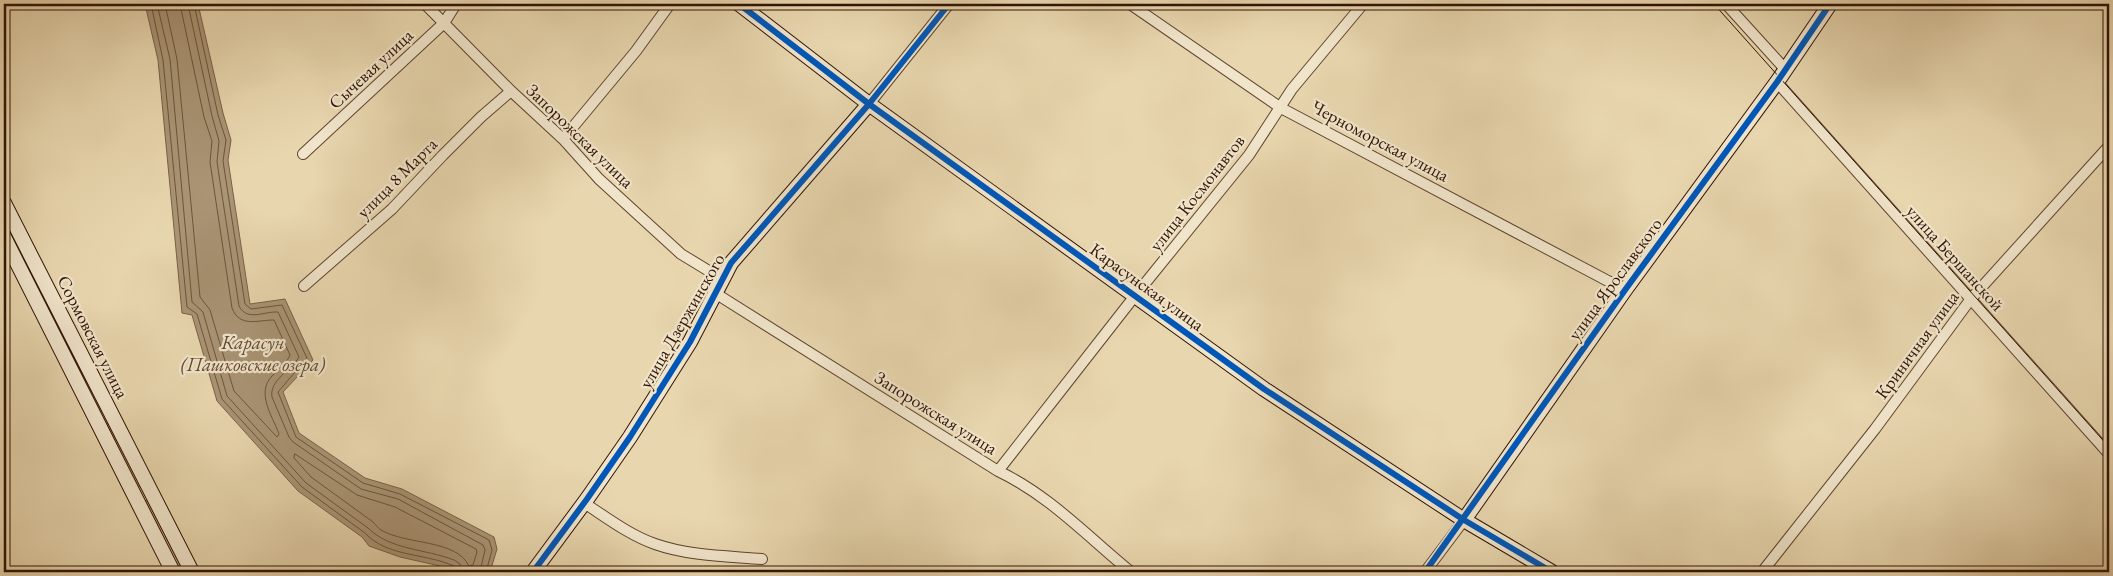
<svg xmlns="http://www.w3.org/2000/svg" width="2113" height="576" font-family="'EB Garamond',serif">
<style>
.green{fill:#c9b591;stroke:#7c644a}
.water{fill:#a99474;stroke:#796047}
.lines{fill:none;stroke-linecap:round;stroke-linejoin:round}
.shore{stroke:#6c543c;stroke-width:1}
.street-casing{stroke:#5e442e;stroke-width:12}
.secondary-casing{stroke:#301303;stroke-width:16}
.street{stroke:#f0e4ca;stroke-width:10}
.secondary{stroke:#f0e4ca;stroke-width:14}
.tram{stroke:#301303;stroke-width:1}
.cycleway-casing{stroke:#f0e4ca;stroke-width:9}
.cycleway{stroke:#0057b8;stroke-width:6}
.labels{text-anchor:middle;stroke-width:4.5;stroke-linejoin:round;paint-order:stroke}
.street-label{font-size:18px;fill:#301303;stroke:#f0e4ca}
.water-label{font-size:19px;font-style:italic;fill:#604730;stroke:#f0e4ca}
</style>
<rect width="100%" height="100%" fill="#e8d6ae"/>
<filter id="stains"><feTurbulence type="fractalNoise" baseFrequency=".004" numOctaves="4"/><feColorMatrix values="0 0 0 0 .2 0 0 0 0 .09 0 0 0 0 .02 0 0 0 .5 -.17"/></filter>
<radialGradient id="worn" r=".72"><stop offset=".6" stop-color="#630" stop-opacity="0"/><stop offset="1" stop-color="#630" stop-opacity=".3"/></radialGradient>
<path class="green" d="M4,212L37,280L36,282L33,281L4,222Z
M43,296L46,297L75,355L73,359L42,298Z
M109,422L139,481L140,486H136L105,425Z
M146,500L149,502L185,572H180L178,569L144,502Z"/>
<path class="water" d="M145,4H198L223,113L231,140L228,160L250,304L285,299L313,360L283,392L299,433L365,478L402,489L494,537L497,549L490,572H456L440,566L400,557L369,546L362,537L298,491L217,401L192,315L182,313L158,60Z"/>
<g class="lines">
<path class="shore" d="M151,4L163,60L187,307L197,314L222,399L302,487L365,533C387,557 425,553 454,566L456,572
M157,4L170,59L192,302L203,312L227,396L306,483L368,528C390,550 426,549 454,560L460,564L462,572
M165,4L177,59L200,297L210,310L234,391L277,437L279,434C272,415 256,393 272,376C278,370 287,363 290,355L274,320C257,320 240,328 232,308L210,162L212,141L204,117L180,4
M188,4L212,116L219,141L217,162L239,306C247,322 265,311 278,312L299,357C292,370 269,380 272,397L289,437L293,442L361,489L398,499L483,545L485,550L480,572
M194,4L218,115L226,140L223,161L245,304L251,309L282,305L307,358L278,392L296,437L363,483L400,494L489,540L492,550L486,572
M295,454L357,495L395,507L476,549L477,552L473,565L469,566C456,539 406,545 381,530C378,528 376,525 373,522L311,477L294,458Z"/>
<defs>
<path id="street" d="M425,4L511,91L563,139L599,179L681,254L722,279
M1130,4L1281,108L1625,290
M1726,4L1785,69
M1777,82L2109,454
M869,104L949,4
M563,139L636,51L670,4
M303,154L444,23L456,4
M304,286L392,209L443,155L481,117L511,91
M715,293L998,471C1049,495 1088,537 1131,572
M998,471L1134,297L1249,155L1292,89L1363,4
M584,503C606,517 629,535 655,544C689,556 727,556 762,559
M1425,572L1464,520
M1762,572L1875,429L1970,300L2109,146"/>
<path id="secondary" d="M739,4L869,104L1264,389L1464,520L1552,572
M4,203L192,572
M4,237L173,572
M1464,520L1625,290L1777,82L1830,4
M533,572L587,499L630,437L690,342L731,263L869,104"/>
</defs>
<use href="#street" class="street-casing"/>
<use href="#secondary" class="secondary-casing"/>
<use href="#street" class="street"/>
<use href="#secondary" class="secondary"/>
<path class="tram" d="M1714,4L2109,447"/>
<defs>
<path id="cycleway" d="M739,4L869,104L1264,389L1464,520L1552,572
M533,572L587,499L630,437L690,342L731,263L869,104L949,4
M1425,572L1625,290L1777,82L1830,4"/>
</defs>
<use href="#cycleway" class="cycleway-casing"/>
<use href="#cycleway" class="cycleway"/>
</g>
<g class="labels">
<g class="street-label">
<text transform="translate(371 69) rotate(-43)" y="6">Сычевая улица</text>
<text transform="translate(580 136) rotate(44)" y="6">Запорожская улица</text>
<text transform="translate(1380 141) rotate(28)" y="6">Черноморская улица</text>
<text transform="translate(397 178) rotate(-45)" y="6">улица 8 Марта</text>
<text transform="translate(1197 193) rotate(-52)" y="6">улица Космонавтов</text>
<text transform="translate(1955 258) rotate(48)" y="6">улица Бершанской</text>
<text transform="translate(1615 279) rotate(-54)" y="6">улица Ярославского</text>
<text transform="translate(1147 287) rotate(36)" y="6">Карасунская улица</text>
<text transform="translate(682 321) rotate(-60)" y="6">улица Дзержинского</text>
<text transform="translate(93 337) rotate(63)" y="6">Сормовская улица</text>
<text transform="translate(1917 345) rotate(-54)" y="6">Криничная улица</text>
<text transform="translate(936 413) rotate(32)" y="6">Запорожская улица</text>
</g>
<g class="water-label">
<text x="253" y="349">Карасун<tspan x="253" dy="22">(Пашковские озера)</tspan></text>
</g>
</g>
<rect width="2113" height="576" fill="none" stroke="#e8d6ae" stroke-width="20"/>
<rect x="5" y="5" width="2103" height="566" fill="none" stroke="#301303" stroke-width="2.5"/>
<rect x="10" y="10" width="2093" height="556" fill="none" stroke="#301303"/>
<rect width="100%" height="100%" filter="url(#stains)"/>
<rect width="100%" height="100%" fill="url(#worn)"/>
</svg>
